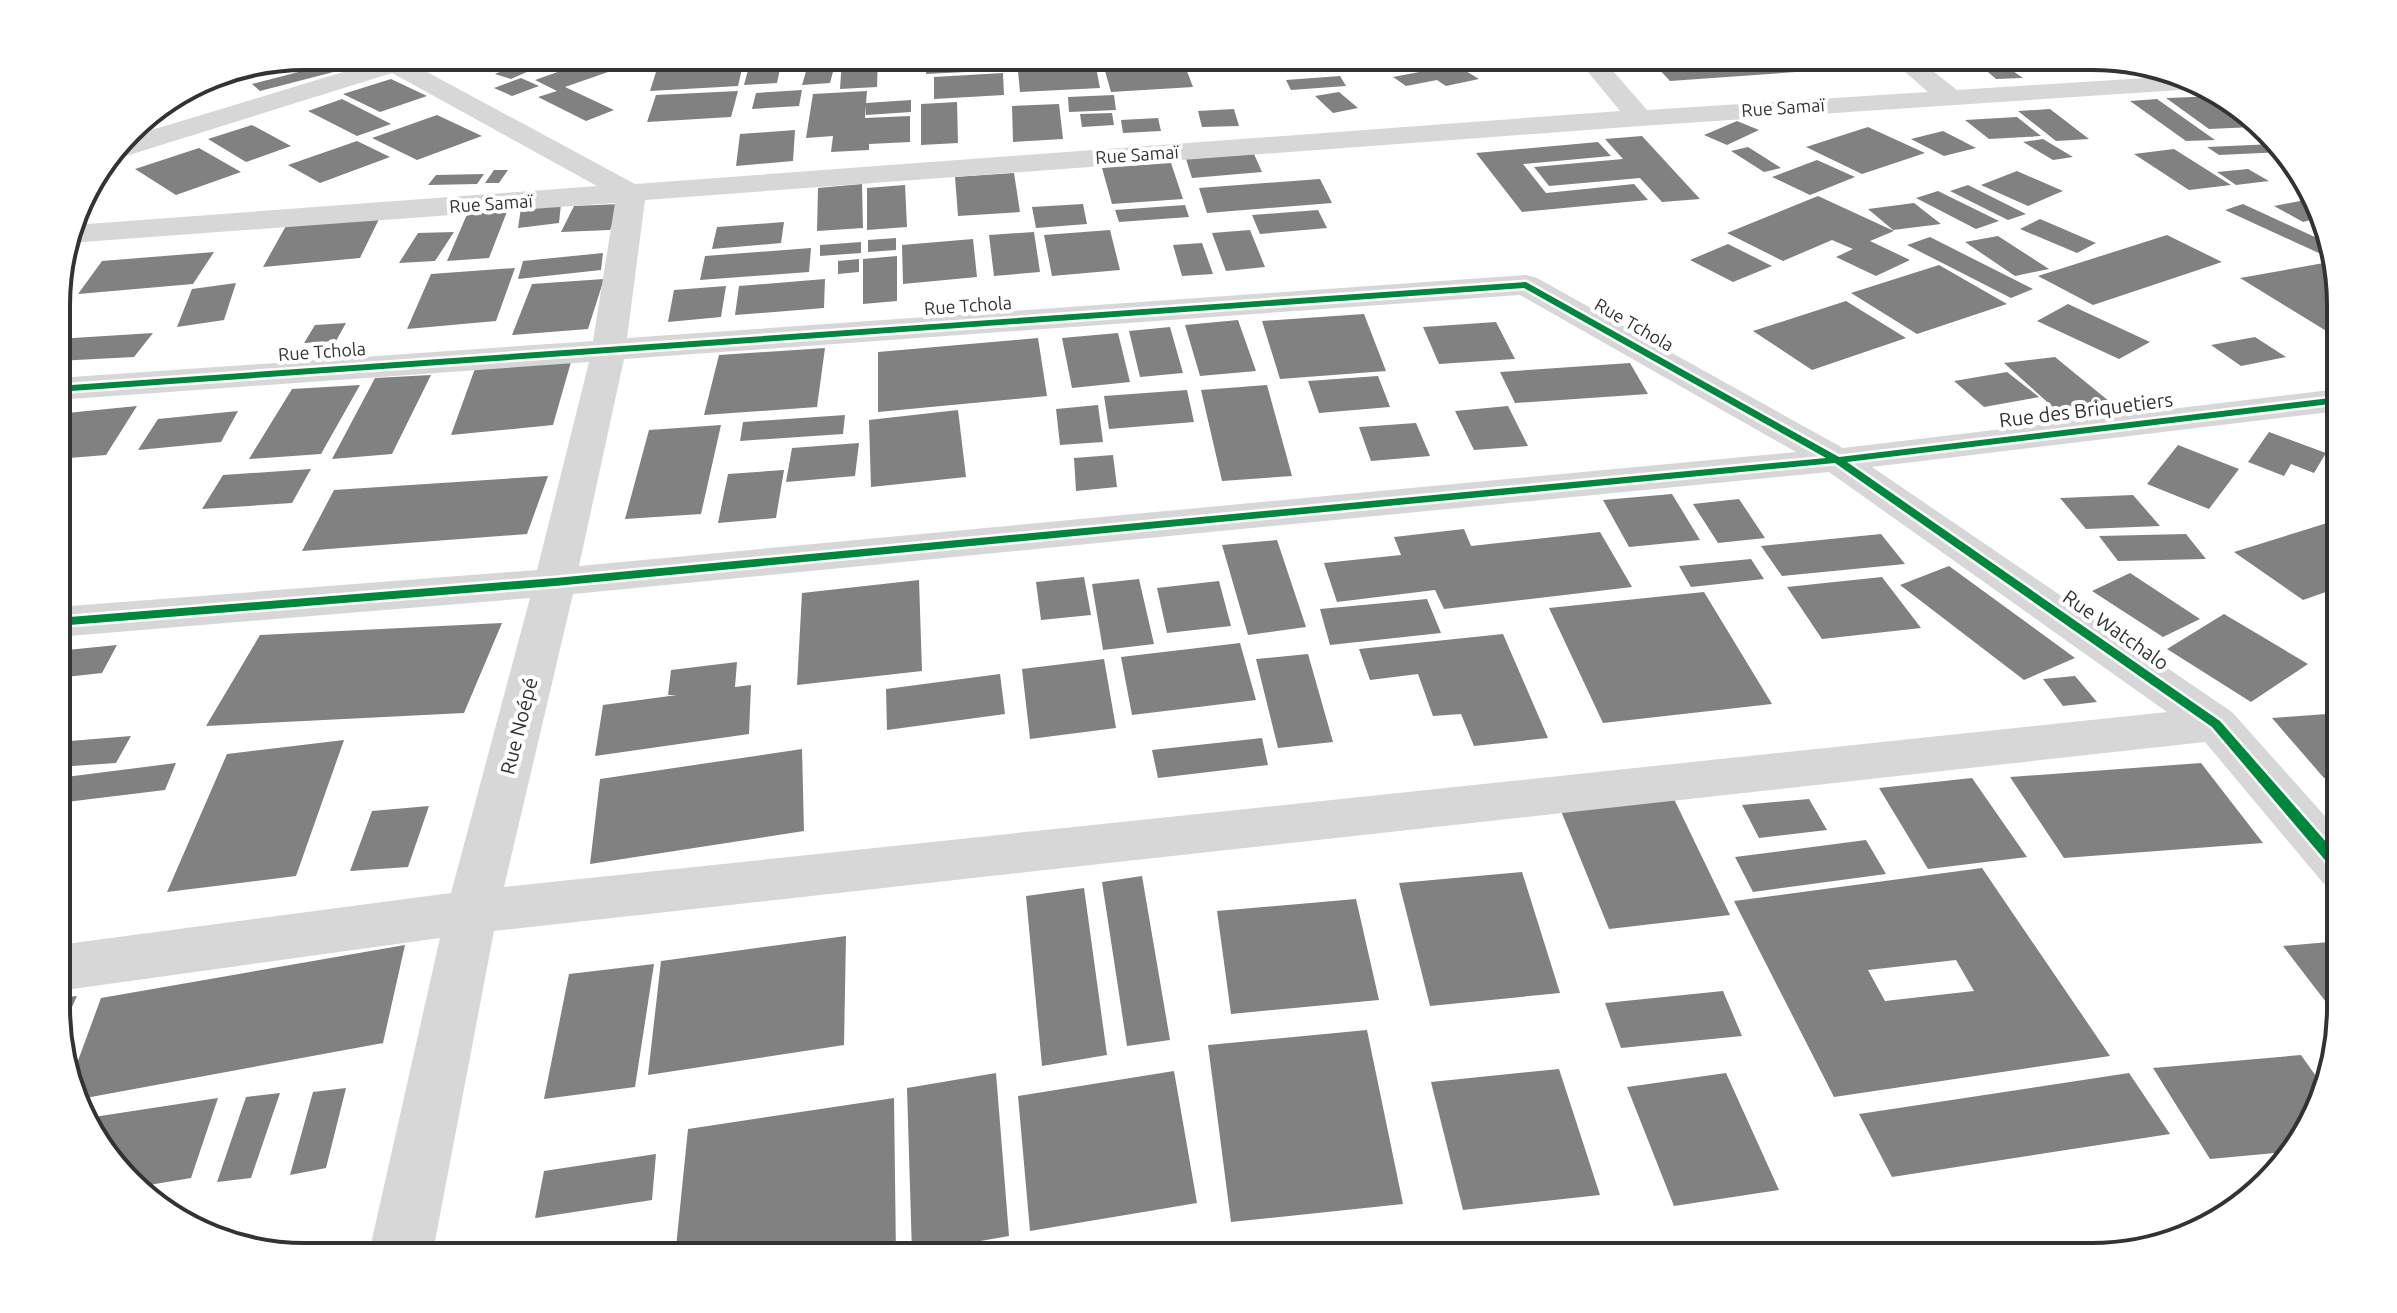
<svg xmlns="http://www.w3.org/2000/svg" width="2397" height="1313" font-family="Ubuntu,sans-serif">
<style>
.building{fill:#818181;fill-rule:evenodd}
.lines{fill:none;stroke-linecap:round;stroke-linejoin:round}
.minor{fill:#d7d7d7;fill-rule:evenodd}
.cycleway-casing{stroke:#fff;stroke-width:5}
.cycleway{fill:#00873e;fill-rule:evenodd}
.labels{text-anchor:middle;stroke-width:8;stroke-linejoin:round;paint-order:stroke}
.far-street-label{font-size:18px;fill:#333;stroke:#fff}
.street-label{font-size:20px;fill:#333;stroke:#fff}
.rim{fill:none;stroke:#333;stroke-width:4}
</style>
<rect width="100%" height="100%" fill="#fff"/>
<path class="building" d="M305,56H349L329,64L344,60L353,67L260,91L252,84L318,67L301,57Z
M537,56L554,60L511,79L495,74Z
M661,56H745L738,86L650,91Z
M928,56H1006L1007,70L926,74Z
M1018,56H1162L1165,66L1115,68L1114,63L1018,68Z
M1394,56H1429L1441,62L1410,71L1387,58Z
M1505,56H1549L1554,59L1521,66Z
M1807,56L1825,70L1670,81L1655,65Z
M1947,56H2004V58L1953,61Z
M2026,56H2073L2089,67L2045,69Z
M837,57L830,83L802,85L810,58Z
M878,57L877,87L840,89L842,59Z
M1876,58L1887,68L1840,70L1829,60Z
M2028,60L2042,70L2016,71L2004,61Z
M586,62L608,72L565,87L614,110L586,121L538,97L557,91L535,80Z
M1456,65L1479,79L1446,86L1437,80L1406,86L1393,77Z
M1185,66L1193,87L1111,92L1105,71Z
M1096,67L1100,88L1020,92L1018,71Z
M780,69L777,83L744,85L748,70Z
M232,70L246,78L222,85L207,77Z
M2013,71L2023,78L1996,79L1988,72Z
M1003,73L1004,95L934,99V77Z
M1340,76L1346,86L1291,90L1286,80Z
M521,78L539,86L512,96L494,88Z
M391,79L427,96L380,112L343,94Z
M802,90L799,106L752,109L756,93Z
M738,91L731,117L647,122L656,95Z
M867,91L866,103L911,100V112L866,115V105L865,118L910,116V142L869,144V150L831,152L833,136L806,138L813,94Z
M1339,92L1358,108L1333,113L1315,96Z
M1114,95L1116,110L1069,112L1068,97Z
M2219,96L2254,127L2209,129L2166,98Z
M342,99L391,124L357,136L308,111Z
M2157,99L2215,140L2186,141L2130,101Z
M957,102L958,143L921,145V104Z
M1059,104L1063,139L1013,142L1012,106Z
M1234,109L1239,126L1202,127L1198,111Z
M2050,109L2089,139L2056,141L2018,111Z
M1112,113L1114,125L1082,127L1080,114Z
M437,115L482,136L417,160L372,138Z
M2017,117L2041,136L1989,139L1965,120Z
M1158,118L1161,131L1123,133L1121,120Z
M1737,121L1759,130L1727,145L1704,135Z
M252,125L291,146L246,162L208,139Z
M1868,127L1925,153L1862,174L1806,147Z
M795,130L793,161L736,166L740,134Z
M1943,131L1976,148L1944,156L1911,139Z
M1642,136L1700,199L1662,202L1640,178L1549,186L1534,167L1623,159L1605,139Z
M2043,139L2073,157L2053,160L2023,142Z
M357,141L390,157L320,183L288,165Z
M1598,142L1611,156L1523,164L1546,193L1634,184L1648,200L1522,212L1476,153Z
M2274,144L2283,152L2219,155L2207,147Z
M1748,147L1781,168L1764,172L1731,151Z
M199,148L241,172L176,195L135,169Z
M2174,149L2231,185L2189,190L2134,154Z
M1254,154L1262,172L1192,178L1186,159Z
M1817,160L1855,177L1810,195L1772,177Z
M1171,163L1183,199L1112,204L1102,168Z
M2248,169L2269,181L2236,185L2217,172Z
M494,170H508L499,183H485Z
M2017,171L2063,191L2028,206L1981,185Z
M1014,173L1020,212L958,216L955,177Z
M484,174L477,184L428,185L436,175Z
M1320,179L1332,203L1207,213L1199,188Z
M862,184L863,228L817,231L818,188Z
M905,185L907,227L867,230V188Z
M1968,185L2026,214L2008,220L1950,191Z
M96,188L81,210H77L86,189Z
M1938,191L1999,221L1976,229L1916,198Z
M1818,196L1894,231L1870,241L1910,260L1876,276L1836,257L1853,249L1832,240L1783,261L1727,233Z
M2310,199L2319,218L2303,222L2274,206Z
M1914,203L1941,224L1893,230L1868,209Z
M561,204L559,223L518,228L521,208Z
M620,204L610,230L561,232L574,206Z
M1083,204L1087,224L1036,228L1032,207Z
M2243,204L2328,243L2331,251L2321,254L2225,210Z
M1185,205L1189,217L1119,222L1115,210Z
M508,209L489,258L447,261L468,212Z
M1318,210L1327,228L1260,234L1252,215Z
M380,217L360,258L263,267L287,224Z
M2040,219L2096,243L2077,253L2020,229Z
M784,222L781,243L712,249L717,227Z
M1110,230L1120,270L1052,276L1044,235Z
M1250,230L1265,267L1226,271L1212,233Z
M454,232L435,261L399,263L418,233Z
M1034,232L1040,272L994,276L989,235Z
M2167,235L2222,262L2093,305L2038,276Z
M1998,236L2049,269L2015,276L1965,242Z
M1930,237L2033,289L2011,298L1907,245Z
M896,238V250L868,252V240Z
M973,239L977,277L903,284L902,245Z
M861,242V253L820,256V245Z
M1202,243L1213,274L1182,276L1173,245Z
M1728,244L1772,266L1733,282L1690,260Z
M811,248L809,272L700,280L705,256Z
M214,252L193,284L78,294L102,261Z
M603,253L601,270L518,279L523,261Z
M897,256V301L863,304V259Z
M859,259V272L838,274V261Z
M2335,261L2339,273V330L2328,332L2240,278Z
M1939,265L2007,304L1917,334L1851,293Z
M515,268L496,321L407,329L431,274Z
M604,279L588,329L512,335L532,284Z
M825,279L824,308L735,315L739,286Z
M236,283L224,320L177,327L192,289Z
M726,286L721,317L668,322L674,290Z
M1846,301L1906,338L1812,370L1753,331Z
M2068,304L2150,342L2119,359L2037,321Z
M1364,314L1386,371L1280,379L1262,321Z
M1238,320L1256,371L1200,376L1185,325Z
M1496,322L1515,359L1439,364L1423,327Z
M346,323L336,341L304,343L315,325Z
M1170,327L1183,373L1140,377L1129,331Z
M153,333L134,357L57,361V339Z
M1118,333L1130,382L1072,388L1062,338Z
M2255,337L2286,357L2241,366L2211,345Z
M1038,338L1047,396L878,412V352Z
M825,348L817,407L704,415L719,355Z
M573,355L553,425L451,435L477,363Z
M2055,357L2110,402L2056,410L2004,363Z
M1630,363L1648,394L1515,403L1500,372Z
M2007,372L2039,397L1984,407L1954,381Z
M431,375L392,454L332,459L375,378Z
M1378,376L1390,407L1319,413L1308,381Z
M360,385L321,454L249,459L292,389Z
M1267,385L1292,476L1222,481L1201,390Z
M1187,390L1194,422L1109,429L1104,396Z
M1098,405L1103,442L1060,445L1056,409Z
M137,406L106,455L57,459V414Z
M1508,406L1528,446L1474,450L1455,411Z
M958,410L966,477L871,487L869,420Z
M238,411L221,442L138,450L158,419Z
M845,415L843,434L740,441L743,422Z
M1416,423L1430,456L1371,461L1359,427Z
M721,425L701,514L625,519L649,430Z
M2269,432L2326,453L2314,473L2291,464L2284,476L2248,462Z
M859,443L855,476L786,482L792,448Z
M2178,445L2239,469L2209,509L2147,484Z
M1113,455L1117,487L1076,491L1074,458Z
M311,469L292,503L202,509L223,475Z
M784,470L776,518L718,523L728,474Z
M548,476L527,534L302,551L334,490Z
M1672,494L1700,540L1629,547L1603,500Z
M2133,495L2160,526L2086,529L2060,498Z
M1739,499L1765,538L1718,543L1693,504Z
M72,501L57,524V503Z
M2340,519V587L2303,600L2234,552Z
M1464,529L1471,546L1600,532L1632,587L1444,609L1435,590L1337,602L1324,563L1401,555L1394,537Z
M1881,534L1905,564L1782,576L1761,546Z
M2186,534L2206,559L2118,561L2099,536Z
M1277,540L1306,627L1248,635L1222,545Z
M1751,559L1764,579L1691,587L1679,566Z
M1949,566L2075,658L2024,680L1900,585Z
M2130,573L2200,619L2163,637L2092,591Z
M1084,577L1091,615L1041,620L1036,582Z
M1882,577L1921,628L1822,639L1787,587Z
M1139,579L1154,644L1103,650L1092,584Z
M919,580L922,671L797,685L802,593Z
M1219,581L1231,626L1167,633L1157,588Z
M1704,592L1772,704L1603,723L1549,608Z
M1427,599L1441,633L1330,645L1320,609Z
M2224,614L2308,664L2251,702L2167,649Z
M502,623L464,713L206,726L260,635Z
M1503,634L1548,738L1474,746L1461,714L1433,716L1418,674L1370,680L1359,649Z
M1240,643L1256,700L1132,715L1121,657Z
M117,645L102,673L57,678V651Z
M1308,654L1333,742L1278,748L1256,659Z
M1104,659L1116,728L1030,739L1022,669Z
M737,662L735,687L751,685L749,734L595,756L603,705L677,695H668L671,670Z
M1000,674L1005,714L887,730L886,689Z
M2075,676L2097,702L2063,706L2043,679Z
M2340,713V777L2324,778L2272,718Z
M131,736L116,763L58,767V742Z
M1262,738L1268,765L1158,778L1152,750Z
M344,740L296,876L167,892L227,754Z
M802,749L804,831L590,864L600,779Z
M176,763L165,790L58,803V778Z
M2201,763L2263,843L2064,858L2010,777Z
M1972,778L2027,857L1928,869L1879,788Z
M1674,799L1730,915L1609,929L1561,811Z
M1809,799L1827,830L1759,838L1742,805Z
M429,806L408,867L350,871L372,811Z
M1866,840L1886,874L1753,892L1735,857Z
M1982,868L2110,1056L1834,1097L1734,901ZM1956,960L1974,991L1885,1001L1868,970Z
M1522,872L1560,993L1430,1006L1399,883Z
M1142,876L1170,1040L1127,1046L1102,882Z
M1084,888L1107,1055L1042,1066L1026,896Z
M1356,899L1379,1000L1231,1014L1217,911Z
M846,936L844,1045L648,1075L661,961Z
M2341,941V1009L2339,1019L2283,946Z
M405,945L383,1043L80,1099L72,1077L101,998Z
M654,964L635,1087L544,1099L569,974Z
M1723,991L1742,1036L1621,1048L1605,1003Z
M77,996L58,1038V998Z
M1367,1030L1403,1204L1231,1222L1208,1045Z
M2301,1055L2323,1086L2315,1119L2286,1152L2210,1159L2153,1068Z
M1559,1069L1600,1195L1463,1210L1431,1082Z
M1174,1071L1197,1203L1030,1231L1018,1096Z
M996,1073L1009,1236L912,1253L907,1088Z
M1726,1073L1779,1190L1674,1206L1627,1087Z
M2129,1073L2170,1134L1892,1177L1859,1114Z
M346,1088L326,1168L290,1175L313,1092Z
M280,1093L251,1178L217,1182L246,1097Z
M218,1098L191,1178L143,1186L98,1147L87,1118Z
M894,1098L896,1257H675L688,1129Z
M656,1154L652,1200L535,1218L544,1171Z"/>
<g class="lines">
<path class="minor" d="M367,56H422L424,59L416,66L635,184L1620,111L1575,56H1600L1647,110L1928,92L1887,56H1914L1957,90L2177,76L2203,82L2210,88L1640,126L645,200L627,338L1526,275L1537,278L1843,448L2339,389V411L1872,467L2232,712L2341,834V889L2323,883L2205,742L494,931L432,1257H368L440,938L58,991V945L451,893L530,598L57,637V607L537,570L589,362L57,400V378L593,341L615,203L69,243L74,225L597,186L392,73L126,156L111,157L125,138L373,63ZM1520,295L1796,452L579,566L624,359ZM1829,472L2167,712L504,887L573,594Z"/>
<defs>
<path id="cycleway" d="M1526,282L1839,457L2339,397V403L1847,462L2220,721L2341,859V874L2336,873L2212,727L1835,463L555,586L57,626V618L555,578L1826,458L1524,288L57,392V386Z"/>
</defs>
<use href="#cycleway" class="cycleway-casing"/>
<use href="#cycleway" class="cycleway"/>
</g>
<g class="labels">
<g class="far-street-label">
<text transform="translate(1783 108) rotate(-4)" y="6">Rue Samaï</text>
<text transform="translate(1137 155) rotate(-4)" y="6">Rue Samaï</text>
<text transform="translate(491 204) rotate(-4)" y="6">Rue Samaï</text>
<text transform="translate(968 306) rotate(-4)" y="6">Rue Tchola</text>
<text transform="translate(1634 325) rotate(30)" y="6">Rue Tchola</text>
<text transform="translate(322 352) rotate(-4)" y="6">Rue Tchola</text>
</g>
<g class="street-label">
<text transform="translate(2086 410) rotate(-7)" y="7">Rue des Briquetiers</text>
<text transform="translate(2116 630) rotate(35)" y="7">Rue Watchalo</text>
<text transform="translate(519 726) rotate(-76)" y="7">Rue Noépé</text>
</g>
</g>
<path d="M0 0H2397V1313H0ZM305 70H2092A235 235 0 0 1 2327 305V1008A235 235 0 0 1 2092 1243H305A235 235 0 0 1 70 1008V305A235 235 0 0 1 305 70Z" fill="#fff" fill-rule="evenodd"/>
<path class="rim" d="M305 70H2092A235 235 0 0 1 2327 305V1008A235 235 0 0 1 2092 1243H305A235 235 0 0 1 70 1008V305A235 235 0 0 1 305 70Z"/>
</svg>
